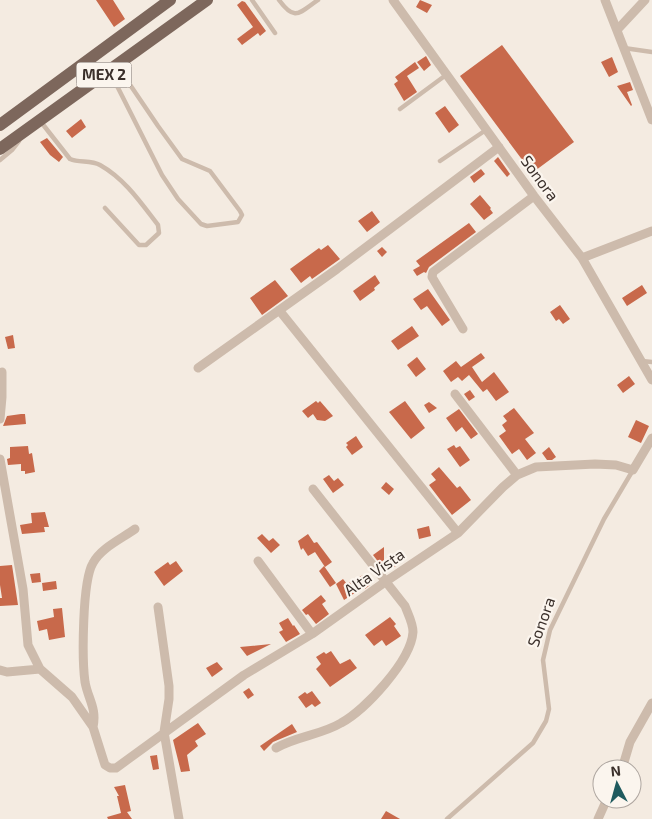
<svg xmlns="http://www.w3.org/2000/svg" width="652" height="819" font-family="'Exo 2',sans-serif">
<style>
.building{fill:#c8694b}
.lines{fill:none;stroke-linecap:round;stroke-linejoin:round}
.service{stroke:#cdbbac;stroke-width:4.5}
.minor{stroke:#cdbbac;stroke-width:9}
.primary{stroke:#7d675c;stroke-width:12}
.labels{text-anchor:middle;stroke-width:4.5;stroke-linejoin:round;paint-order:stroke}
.shield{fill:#fbf5ee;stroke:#756b66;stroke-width:1}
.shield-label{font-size:15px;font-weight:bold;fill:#3b302b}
.street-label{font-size:16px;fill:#3b302b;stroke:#fbf5ee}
</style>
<rect width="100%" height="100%" fill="#f4ebe1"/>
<path class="building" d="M96,0H113L125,19L114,27Z
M420,0L432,5L427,13L416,7Z
M242,1L245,2L266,31L260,36L258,33L242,45L237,39L253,27L237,5Z
M502,45L574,142L532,173L460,76Z
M426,56L431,65L424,71L417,62Z
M612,57L618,72L609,77L601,62Z
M415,62L419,68L407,76L417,92L404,101L394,84L398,81L395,77Z
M630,82L633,90L627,92L632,105L631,106L617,86Z
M445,106L459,125L449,133L435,113Z
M81,119L86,127L72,138L66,131Z
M47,138L63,157L59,162L50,155L40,142Z
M498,157L510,174L507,177L494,161Z
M481,169L485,174L474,183L470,177Z
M480,195L491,208L490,209L493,213L484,220L470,204Z
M372,211L380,222L367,232L358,221Z
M469,223L476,232L429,267L426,273L424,272L417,276L413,270L420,266L416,261Z
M328,245L340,259L312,279L310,276L301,283L290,269L319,248L321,250Z
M382,247L387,252L382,257L377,251Z
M375,275L380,283L374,288L375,290L360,301L353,291Z
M275,280L288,296L262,315L250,298Z
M642,285L647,293L627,306L622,298Z
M428,289L450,320L442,326L427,306L421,310L413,299Z
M560,305L570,319L563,324L559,319L556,321L550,312Z
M412,326L419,336L398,350L391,341Z
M13,335L15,348L8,349L5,337Z
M481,353L485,358L472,367L482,382L494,372L509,392L496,401L487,389L483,392L469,375L462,381L458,377L451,382L443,371L456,361L461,367Z
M417,357L426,369L416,377L407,365Z
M629,376L635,384L623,393L617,385Z
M470,390L475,397L469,401L464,394Z
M316,401L318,403L320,401L333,416L325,421L317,420L313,414L308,418L302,411Z
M405,401L425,428L411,439L389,412Z
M429,402L437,408L429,413L424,405Z
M514,408L534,433L525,439L536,453L527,460L519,449L512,454L499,436L506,431L502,425L507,421L503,416Z
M459,409L478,434L471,439L462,427L456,432L446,418Z
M21,414H25L26,424L3,426L7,416Z
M636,420L649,426L641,443L628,437Z
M356,436L363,447L352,455L346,447L348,445L346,443Z
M454,445L456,448L460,446L470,460L460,467L447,449Z
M28,446L29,454L32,453L35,472L25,474V471H21V464L8,465L7,459L10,458V447Z
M549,447L556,457L552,460H547L542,453Z
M439,467L457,488L460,486L471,500L452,515L429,485L436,480L431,474Z
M329,475L334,481L338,478L344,485L333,493L323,479Z
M386,482L394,489L389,495L381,488Z
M45,512L49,527H44L45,532L22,534L20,525L32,523L31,513Z
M429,526L431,536L419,539L417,529Z
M262,534L269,541L273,538L280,545L271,553L257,538Z
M308,534L314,543L317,542L332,562L325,567L315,552L308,556L303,548L301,550L298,541Z
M384,547V561L393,555L399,564L386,572L373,555Z
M176,561L183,571L164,586L154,572L168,562L170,565Z
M12,565L18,605L0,606V598H2L0,585V566Z
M324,566L336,583L330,587L319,571Z
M40,573L41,582L32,583L30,574Z
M363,575L370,585L365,589L364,587L344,600L336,584L343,579L347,584Z
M56,581L57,589L43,591L42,583Z
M321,595L326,601L322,604L329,614L316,624L308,614L306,615L302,610Z
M62,608L65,637L49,640L47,629L39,631L37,621L54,617L53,609Z
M390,617L396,624L394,626L401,636L386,646L382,640L374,646L365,635Z
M288,618L293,626L294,625L300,634L286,642L279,632L283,630L279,623Z
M271,644L247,656L240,647Z
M331,651L340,664L350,659L357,668L330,687L316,669L321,664L316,657L324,652L326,654Z
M217,662L223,669L212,677L206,668Z
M249,688L254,695L248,699L243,692Z
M312,691L321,703L315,707L312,704L306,708L298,697L305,692L307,694Z
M198,723L206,734L195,741L198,746L187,755L190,771L181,772L173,740Z
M292,724L297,732L273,742L264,751L260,746Z
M157,755L159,769L153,770L150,756Z
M125,785L131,811L127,812L132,819H108L107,817L121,813L117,796H119L114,787Z
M386,811L400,819H381Z"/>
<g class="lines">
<path class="service" d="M252,0L275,33
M279,0C295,22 299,13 318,0
M624,48L652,52
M110,72L162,175L178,199L201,224L207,226L238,222L242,215L240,211L210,171L182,159L158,126L118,67
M400,109L446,75
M41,122L70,159C79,163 91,160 100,165C125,179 141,203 158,225L159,233L146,245H139L105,208
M0,160L12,150L19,141
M440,161L486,130
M642,361L652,362
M447,819L533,743L546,721L549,709L543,660L550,630L604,519L633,470"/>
<path class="minor" d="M393,0L534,196L582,258L652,380
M605,0L652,120
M617,30L645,0
M582,258L652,231
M279,310L458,533
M463,329L432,277L433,272L534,196
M198,368L337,269L499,147
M455,394L517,475
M0,419L2,397V372
M0,459L23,589L28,645L40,669L72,697L93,727L105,765L110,768H116L244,675L312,634L385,582L458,533L503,487L517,475L536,467L595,464L616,465L633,470L652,438
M258,561L312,634
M158,607L169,686V699L164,732L179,819
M0,670L7,672L40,669
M93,727C97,708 88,699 85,682C82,660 82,581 93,563C101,548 121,539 135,529
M276,748C297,736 321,735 341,723C365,710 411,661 413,632C413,623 408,614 405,606L313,489
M622,769L630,742L652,703
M598,819L607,799"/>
<path class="primary" d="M0,125L170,0
M0,149L207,0"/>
</g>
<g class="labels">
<rect class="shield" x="76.5" y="62.5" width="55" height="25" rx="4"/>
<g class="shield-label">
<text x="104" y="80">MEX 2</text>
</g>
<g class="street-label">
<text transform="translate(540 178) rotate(54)" y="6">Sonora</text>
<text transform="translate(374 572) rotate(-35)" y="6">Alta Vista</text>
<text transform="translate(541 622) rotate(-70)" y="6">Sonora</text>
</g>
</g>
<g transform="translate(617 784) rotate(354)"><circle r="24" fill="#fbf5ee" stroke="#aea6a0"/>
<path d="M0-4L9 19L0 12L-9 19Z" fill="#1f5a5e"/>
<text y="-8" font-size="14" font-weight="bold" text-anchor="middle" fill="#3b302b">N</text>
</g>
</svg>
